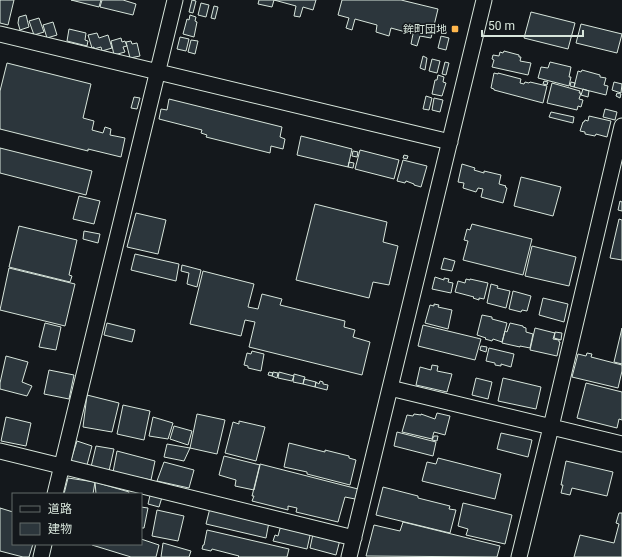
<svg xmlns="http://www.w3.org/2000/svg" width="622" height="557" font-family="Roboto,'Noto Sans JP',sans-serif">
<style>
.building{fill:#2c363c;stroke:#d8e6dc}
.lines{fill:none;stroke-linecap:round;stroke-linejoin:round}
.minor-casing{stroke:#d8e6dc;stroke-width:17}
.minor{stroke:#14181c;stroke-width:15}
.poi-dot{fill:#ffb74d;stroke:#14181c;stroke-width:1.5}
.labels{text-anchor:middle;stroke-width:3;stroke-linejoin:round;paint-order:stroke}
.poi-label{font-size:11px;fill:#d8e6dc;stroke:#14181c;text-anchor:end}
</style>
<rect width="100%" height="100%" fill="#14181c"/>
<path class="building" d="M0,0H14L8,25L0,23Z
M71,0H101L99,7Z
M102,0H123L136,4L133,15L100,7Z
M192,0L196,1L193,13L189,12Z
M259,0H316L313,10L303,7L300,17L294,16L296,6L274,0L272,7L258,4Z
M342,0H401L438,9L431,38L420,36L417,46L411,44L413,34L391,28L389,36L376,32L377,25L355,19L352,30L346,28L349,18L338,15Z
M201,3L209,5L206,17L198,15Z
M214,6L218,7L215,19L211,18Z
M531,12L575,23L568,49L524,38Z
M26,15L29,27L20,30L18,23L19,17Z
M190,15L196,17L195,21L197,22L194,37L183,34L187,19L189,20Z
M39,18L44,32L34,35L29,21Z
M53,22L57,35L47,38L43,25Z
M581,24L622,34L617,53L576,43Z
M69,29L86,33L85,40L88,41L87,46L67,41Z
M97,33L99,38L108,35L112,48L102,51L101,47L94,49V47L92,48L88,35Z
M441,36L449,38L446,50L438,48Z
M180,37L189,39L186,51L177,49Z
M121,38L122,42L125,41L127,46L123,47L125,52L114,55L111,41Z
M191,40L198,41L195,54L188,52Z
M131,41L132,44L137,43L140,56L130,58L126,42Z
M504,51L519,55V57H521L520,61L531,63L528,75L492,67L494,60L492,59L493,55L499,56L500,52L503,53Z
M423,56L427,58L425,70L420,68Z
M432,59L440,61L437,73L429,71Z
M445,62L449,63L446,75L442,74Z
M550,62L571,67L569,77H571L569,86L538,78L541,67L548,68Z
M7,63L91,84L83,118L94,121L92,130L103,133L105,127L111,129L110,135L125,138L121,157L88,149V151L0,129V91Z
M582,70L600,75V77L606,78L604,85L608,86L606,95L574,87L578,71L581,72Z
M494,73L498,74V73L521,79L520,83L524,84L525,82L529,83L530,82L547,86L543,103L494,90V89L491,88Z
M438,75L444,77L443,82L446,83L442,96L432,94L435,80H437Z
M544,81L548,82L547,85L543,84Z
M571,82L575,83L574,87L570,86Z
M614,82L622,84L621,93L612,90Z
M552,83L580,91L579,93H581L579,99L583,100L581,107L578,106L577,110L547,103Z
M583,89L589,91L588,97L581,95Z
M617,93L621,94L620,98L616,96Z
M426,96L432,98L429,110L423,109Z
M134,97L140,98L137,109L131,108Z
M434,98L443,100L440,112L432,110Z
M169,99L282,127L280,137L285,139L283,149L271,146L270,153L206,137L207,135L201,133L202,130L159,119L161,109L167,110Z
M605,109L617,112L615,120L603,117Z
M551,112L574,117L573,123L549,117Z
M589,116L611,121L607,137L596,134L595,136L585,134V132L580,131L583,122H584L585,120L588,121Z
M301,136L352,149L348,167L297,155Z
M0,148L92,171L86,195L0,173Z
M360,150L399,160L394,179L355,169Z
M353,151L358,152L357,157L352,156Z
M404,155L408,156L407,159L403,158Z
M403,160L427,166L421,187L414,185V184L406,181L405,183L397,181Z
M349,162L354,163L353,168L348,167Z
M462,164L475,168L474,170L484,173V171L501,175L499,184L506,186L505,187L507,188L503,203L481,197L483,189L478,188L476,192L463,188L464,183L458,182Z
M521,177L561,187L553,216L514,206Z
M79,196L100,201L94,224L73,219Z
M620,201L622,202V211L618,210Z
M315,204L387,222L383,242L398,246L389,285L373,282L369,298L296,280Z
M136,213L166,220L158,254L127,247Z
M619,219L622,220V260L610,258Z
M472,224L532,239L523,275L463,260L468,241L464,240L467,229L470,230Z
M19,226L77,240L69,275L72,276L70,282L9,267Z
M84,231L100,234L98,243L83,239Z
M532,246L576,257L569,286L525,276Z
M135,254L179,264L176,281L131,270Z
M444,258L455,261L452,271L441,269Z
M182,265L201,270L197,287L187,284L189,273L181,271Z
M9,268L75,284L65,326L0,310Z
M203,271L254,284L248,307L258,309L262,294L282,299L280,305L345,321L344,327L355,330L353,337L370,342L362,375L249,347L255,322L245,320L241,336L190,324Z
M435,277L444,280V278L449,279L448,282L453,283L451,293L432,289Z
M466,279L470,280V279L488,283L484,299L479,298V300L473,298L474,297L455,292L458,281L465,283Z
M491,284L498,286L497,288L510,291L506,308L487,303Z
M513,291L531,296L527,311L522,310L521,312L509,309Z
M543,298L568,304L564,322L539,315Z
M434,304L439,305L438,307L452,310L448,329L425,323L430,305L434,306Z
M482,315L492,317V319L507,323L502,342L493,339L492,341L485,339L486,338L477,335Z
M45,323L61,327L56,350L39,347Z
M107,323L135,330L132,342L104,335Z
M510,323L523,326V327L526,328V332L533,334L530,348L520,346V347L502,343L505,331L507,332Z
M423,325L481,339L475,360L418,346Z
M535,328L555,333L553,339L559,340V342H560L557,356L530,350Z
M622,328V364L614,362Z
M555,332L562,333L561,340L554,338Z
M481,346L487,347L486,352L480,350Z
M489,348L514,354L511,367L501,364V366L495,365V363L486,361Z
M252,351L264,354L261,371L248,368V366L244,365L247,353L251,354Z
M587,353L592,354L591,357L622,365V371L618,388L572,377L578,354L586,356Z
M6,356L28,362L22,382L32,386L27,396L0,389V383Z
M432,365L438,366L437,371L452,374L447,392L416,385L420,367L431,370Z
M49,370L74,375L69,399L44,394Z
M269,372L273,373L272,376L268,375Z
M273,372L278,373L277,378L272,376Z
M279,372L294,376L292,381L278,378Z
M294,374L305,377L303,384L293,382Z
M476,378L492,382L488,399L472,395Z
M503,378L541,387L536,409L498,401Z
M304,379L316,382L315,387L303,384Z
M320,381L323,382V384L328,385L327,390L315,387L316,382L319,384Z
M586,383L622,392V420L619,419L617,428L577,418Z
M87,395L119,403L112,432L83,427Z
M123,405L150,411L144,440L117,434Z
M437,413L450,416L445,435L434,432L432,439L402,432L407,415L413,416L414,414L421,415V414L435,419Z
M197,414L225,420L217,454L190,448Z
M6,417L31,423L26,446L1,441Z
M153,417L173,423L168,439L149,436Z
M239,421L265,427L256,461L225,453L233,422L239,424Z
M174,426L192,431L188,445L170,439Z
M397,432L436,442L433,456L394,446Z
M501,433L532,440L528,457L497,449Z
M434,436H438L437,441L432,440Z
M77,441L92,446L87,465L70,463Z
M289,443L325,452V450L349,456V458L356,460L350,485L307,474V472L284,467Z
M167,444L190,448L184,461L164,457Z
M96,446L114,449L109,471L91,467Z
M117,451L155,461L151,480L113,472Z
M224,456L260,465L254,490L235,486L236,480L219,475Z
M438,458L501,474L495,499L422,481L427,462L436,464Z
M566,461L613,472L607,496L572,488L570,495L561,493L563,485H561Z
M164,462L194,470L189,488L157,481Z
M260,464L358,489L355,499L345,497L338,522L296,512L297,508L288,506V510L252,501L254,496H252Z
M68,478L95,482L93,494H64Z
M95,482L129,492L128,494H96Z
M383,487L418,496V498L450,506L449,509L456,510L450,533L376,515Z
M151,491L163,494L159,507L148,504Z
M463,503L512,515L505,544L466,535L468,529L458,526Z
M141,507L148,508L144,528H141Z
M0,508L13,512V544H33L29,557H23L0,551Z
M210,508L269,522L266,538L206,524Z
M157,510L184,516L178,541L152,536Z
M619,513H622V557H574L580,535L614,543L619,524L616,523Z
M403,522L500,546L497,557L366,556L374,525L400,531Z
M281,525L311,531L307,549L273,541L275,535L278,536Z
M207,530L289,549L287,557H238L239,556L212,549L211,551L202,549L203,545H204Z
M313,534L340,540L336,555L310,548Z
M141,539L159,545L156,557H131L92,545V544H141Z
M163,543L191,551L189,557H161Z"/>
<g class="lines">
<defs>
<path id="minor" d="M0,34L450,142
M390,388L622,444
M0,451L354,538
M55,494L175,0
M41,557L44,544
M349,557L484,0
M519,557L551,427L622,126"/>
</defs>
<use href="#minor" class="minor-casing"/>
<use href="#minor" class="minor"/>
</g>
<rect class="poi-dot" x="451" y="25" width="8" height="8" rx="2"/>
<g class="labels">
<g class="poi-label">
<text x="447" y="33">鉾町団地</text>
</g>
</g>
<rect x="12" y="493" width="130" height="52" fill="#14181c" stroke="#626a69"/>
<rect x="20" y="506" width="20" height="6" fill="#14181c" stroke="#626a69"/>
<text x="48" y="513" font-size="12" fill="#d8e6dc">道路</text>
<rect x="20" y="523" width="20" height="12" fill="#2c363c" stroke="#626a69"/>
<text x="48" y="533" font-size="12" fill="#d8e6dc">建物</text>
<path d="M482 30v6h101v-6" fill="none" stroke="#d8e6dc" stroke-width="2"/>
<text x="488" y="30" font-size="12" fill="#d8e6dc" stroke="#14181c" stroke-width="3" paint-order="stroke">50 m</text>
</svg>
